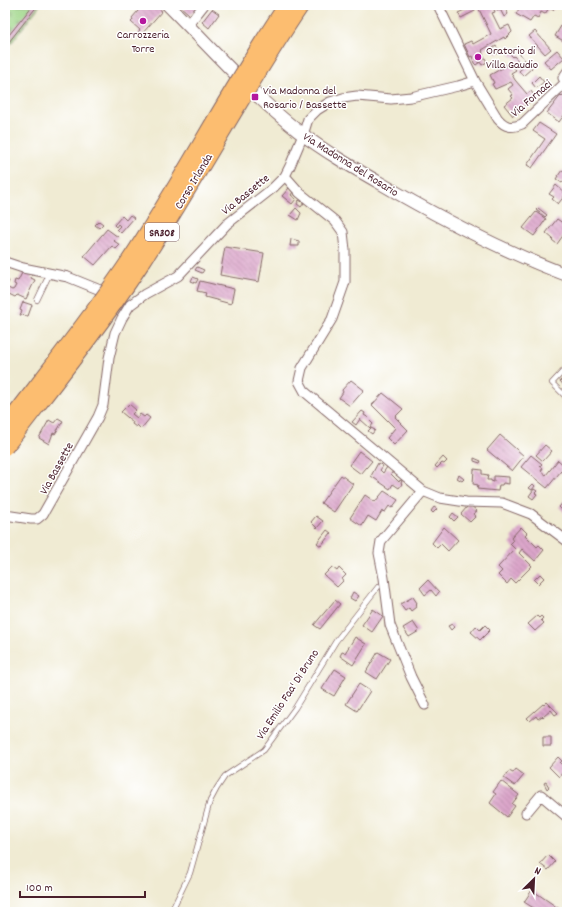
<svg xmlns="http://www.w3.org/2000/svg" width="572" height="917" font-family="Dekko,sans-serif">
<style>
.cemetery{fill:url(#cemetery-stones);stroke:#747a5a}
.building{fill:url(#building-back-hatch)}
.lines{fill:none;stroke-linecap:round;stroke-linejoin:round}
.service-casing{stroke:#846666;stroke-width:6}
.minor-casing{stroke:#846666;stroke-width:11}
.tertiary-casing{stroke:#846666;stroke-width:14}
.service{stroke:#fff;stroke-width:4.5}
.minor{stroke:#fff;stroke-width:9}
.tertiary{stroke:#fff;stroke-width:12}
.trunk-bridge-casing{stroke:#846666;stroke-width:18;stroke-linecap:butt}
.trunk-bridge{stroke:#fcbd6f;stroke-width:16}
.poi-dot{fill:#b5179e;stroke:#fff;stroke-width:1.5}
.labels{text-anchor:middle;stroke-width:3;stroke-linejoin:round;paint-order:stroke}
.shield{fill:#fff;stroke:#80626b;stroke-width:1}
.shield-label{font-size:11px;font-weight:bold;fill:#4a1f2b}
.poi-label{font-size:12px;fill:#4a1f2b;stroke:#fff;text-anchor:start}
.street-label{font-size:12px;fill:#4a1f2b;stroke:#fff}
</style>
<defs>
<pattern id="cemetery-stones" width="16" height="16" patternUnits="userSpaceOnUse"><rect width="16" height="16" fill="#9fd688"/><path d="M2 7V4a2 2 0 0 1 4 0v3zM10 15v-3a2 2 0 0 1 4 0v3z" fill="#8ab776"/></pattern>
<pattern id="building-back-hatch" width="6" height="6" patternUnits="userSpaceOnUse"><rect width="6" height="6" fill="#dba6ca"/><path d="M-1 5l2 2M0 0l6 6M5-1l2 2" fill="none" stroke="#b487a4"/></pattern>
</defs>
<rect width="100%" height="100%" fill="#fff"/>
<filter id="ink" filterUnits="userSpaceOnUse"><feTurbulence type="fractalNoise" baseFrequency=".025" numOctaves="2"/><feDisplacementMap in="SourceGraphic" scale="8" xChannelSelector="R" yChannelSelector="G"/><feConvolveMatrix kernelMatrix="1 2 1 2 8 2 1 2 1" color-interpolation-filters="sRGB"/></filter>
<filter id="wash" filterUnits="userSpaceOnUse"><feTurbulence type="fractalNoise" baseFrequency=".012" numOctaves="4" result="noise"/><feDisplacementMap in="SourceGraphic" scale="16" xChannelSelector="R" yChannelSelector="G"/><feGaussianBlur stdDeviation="0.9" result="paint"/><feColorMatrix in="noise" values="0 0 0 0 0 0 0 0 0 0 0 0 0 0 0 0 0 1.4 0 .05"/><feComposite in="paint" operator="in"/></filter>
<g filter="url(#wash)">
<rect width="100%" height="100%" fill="#f0ebd3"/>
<path class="cemetery" d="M5,5H40L5,51Z"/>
<g id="blocks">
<path class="building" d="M33,5H38L5,47V43L7,41L5,40Z
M143,5L145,7L147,5H153L162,11L141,35L138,32L140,30L131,22L133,20L132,18Z
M179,5H199L190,15Z
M477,5H492L495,12L492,13L500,29L509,25L512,32L505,39L504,37L482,50L483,51L482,52L487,62L482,65L480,62L476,65L474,63L472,56L470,57L464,44L471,41L473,44L491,34Z
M494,5H508L504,7L508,14L504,17L500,9L497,10Z
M527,5H556L553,10L549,8L545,14L541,12L538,18L534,16L530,22L516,14L520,7L524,9Z
M473,6L475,11L461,18L458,13Z
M212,9L219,14L209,28L202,22Z
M567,16V43L555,36Z
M535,31L551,49L545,54L529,36Z
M496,46L500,52L497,54L493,48Z
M515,48L524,59L520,63L514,56L513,57L509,53Z
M557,50L564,58L551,69L544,61Z
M528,63L532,68L523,76L519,71Z
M507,64L508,66L511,64L516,70L511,73L515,80L527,94L531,91L535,97L513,116L504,105L513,98L511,96L513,95L508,89L513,85L511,82L495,89L492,84L494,83L490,75L506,66V65Z
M539,76L544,82L536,88L532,83Z
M567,91V111L559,122L547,113L561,95L562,96Z
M539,123L556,134L532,168L527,165L545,139L533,131Z
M562,170L567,174V177L562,183L556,179Z
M556,185L566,194L558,204L552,199L554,197L549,194Z
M289,188L293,192L291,195L296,199L292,204L282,196Z
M299,200L304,203L301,207L297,204Z
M296,208L301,213L298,220L290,215Z
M538,208L547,215L545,217L536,210Z
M536,212L546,219L534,236L523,228Z
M130,215L134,218L121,233L117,229L120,226L118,224L116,227L114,225L122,216L126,220Z
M557,219L567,226V230L557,244L552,240L553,239L546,233Z
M99,221L103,224L99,228L95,225Z
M107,229L118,237L114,241L120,245L116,249L112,246L95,265L84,256Z
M291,239L299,241V246H290Z
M225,247L264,253L259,282L220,275Z
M197,267L204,270L202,273L195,270Z
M23,271L32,275L31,278L35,280L26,299L17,295L15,297L5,292V279L9,281L6,287L12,290L14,289L16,285L14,284L15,280L18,281Z
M193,277L198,279L196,283L191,281Z
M200,281L234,289L231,304L205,297L206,293L197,291Z
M23,302L32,305L28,316L20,315L22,311L20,310Z
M567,374V389L560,381Z
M351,380L364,390L350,406L339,398L343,392L342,390Z
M383,393L403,409L395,417L408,430L394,445L387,438L395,428L372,405Z
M129,404L136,410L132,414L137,418L140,414L144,417L146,415L150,418L141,429L137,425L136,427L132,424L133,422L121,412Z
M362,411L365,413L364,415L369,418L368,419L373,424L370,428L360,419L356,425L352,422Z
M58,418L63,421L55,434L53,433L49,444L39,438L49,420L54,423Z
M371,428L375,430L372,434L368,431Z
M500,435L524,456L512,471L487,450Z
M545,445L552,451L543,461L536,455Z
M359,451L372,461L361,474L349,465Z
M531,455L542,464L540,466L543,468L541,471L546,475L558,460L567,468V473L566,475L561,471L547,488L521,467Z
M443,457L447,461L444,464L442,463L437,468L435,466Z
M474,458L481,461L480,463L474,461Z
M378,463L383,466L380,470L383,473L387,467L393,471L391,474L399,482L400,480L402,481L401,483L402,484L399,488L393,484L390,489L371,476Z
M474,469L482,470V474L488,475L487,480H491V481L494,482V476L509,477V484L503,483L502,485H499L498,491L477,489L478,485L473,484Z
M341,475L353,484L334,512L321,503Z
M459,475L464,479L462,481L457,478Z
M533,484L535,486L532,490L529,488Z
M534,489L537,491L535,493L537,494L533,499L529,496Z
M384,491L398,500L392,508L389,506L385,512L382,511L376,521L368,516L362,526L350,518L365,495L375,502Z
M567,498V515L559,507Z
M468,503L477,511L473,514L476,516L470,522L461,514L467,507L466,505Z
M434,507L437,509L433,513L431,511Z
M453,513L458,517L454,521L450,517Z
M316,516L323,521L317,528L311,522Z
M444,527L458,540L448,551L441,544L437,548L432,543Z
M521,527L527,533L525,535L537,547L539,545L544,550L535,561L522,549L519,553L532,566L515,583L511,579L507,584L498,575L502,571L498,567L515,549L510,544L513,541L511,538Z
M327,530L331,533L321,546L317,543Z
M332,567L337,571L339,568L346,575L342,579L343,581L337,587L324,575Z
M540,574L544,578L538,584L534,580Z
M428,580L439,592L436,596L431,590L425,595L420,588Z
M353,592L359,596L355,601L350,598Z
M413,597L417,603L415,605L416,607L411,611L409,608L405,611L400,604Z
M335,600L340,604L320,629L314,625Z
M373,609L383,616L372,632L362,625Z
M537,616L539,618L541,616L543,618L541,620L544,623L535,631L528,624Z
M413,622L419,631L409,637L403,628Z
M452,624L454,627L451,630L448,626Z
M485,625L490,630L480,640L471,632L476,626L480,630Z
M355,637L366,644L353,665L340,656L342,652L345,653Z
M378,652L390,659L377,679L366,672Z
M335,669L346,676L334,696L322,689Z
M359,684L370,691L357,711L346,704Z
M547,702L558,713L555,715L551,710L543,717L542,716L538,719L536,716L530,721L527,718L543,704L544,705Z
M543,737H551V746H543Z
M558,757L562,761L560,763L566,768L559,777L549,767Z
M516,769L524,775L515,786L504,778L509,771L513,773Z
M501,781L519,795L512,804L515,806L507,817L490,803L496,794L493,792Z
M546,782L549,787L547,789L544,783Z
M548,855L555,862L548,870L540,864Z
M532,890L564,912H540L524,902Z"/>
</g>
</g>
<g filter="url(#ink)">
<use href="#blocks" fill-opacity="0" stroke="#846666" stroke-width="1"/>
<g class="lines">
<defs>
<path id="service" d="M37,300L50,273
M567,367L552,383L567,398
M171,912L190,873L210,801L217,788L225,776L264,750L295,708L336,641L378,587"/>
<path id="minor" d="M438,5L475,81L498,119C506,128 512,128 522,124L565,83
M188,25L204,5
M567,72L563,78L567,84
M285,176L300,193L335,221L343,232L345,250V282L332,319L302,368L299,381L305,392L423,491L440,498L466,502L502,503L531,514L567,541
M5,262L23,268L68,277L110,294
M423,491L381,541L379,553L384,578L390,625L411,677L425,705
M5,515L31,519H37L43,514L98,417L103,405L109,358L115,333L122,318L130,305L145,294L178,276L227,224L273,188L285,176L290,166L303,135L308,119L317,110L330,102L343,98L357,96L391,99L411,97L458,86L475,81
M526,813L541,795L567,817"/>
<path id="tertiary" d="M168,5C211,48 251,94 298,131C324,151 352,167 380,183C440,218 502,251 567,275"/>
</defs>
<use href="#service" class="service-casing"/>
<use href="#minor" class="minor-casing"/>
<use href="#tertiary" class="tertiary-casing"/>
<use href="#service" class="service"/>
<use href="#minor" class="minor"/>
<use href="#tertiary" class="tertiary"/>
<defs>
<path id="trunk-bridge" d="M5,428C47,373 91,318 130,260C185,177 231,87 287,5
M5,447C51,387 99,328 140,265C196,180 244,89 301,5"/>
</defs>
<use href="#trunk-bridge" class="trunk-bridge-casing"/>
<use href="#trunk-bridge" class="trunk-bridge"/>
</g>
</g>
<g class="poi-dot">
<circle cx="143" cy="21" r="4"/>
<circle cx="478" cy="57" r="4"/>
<rect x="251" y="93" width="8" height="8" rx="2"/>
</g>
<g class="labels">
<rect class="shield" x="145" y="223" width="34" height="18" rx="3"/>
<g class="shield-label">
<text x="162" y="236">SR308</text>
</g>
<g class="poi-label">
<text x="143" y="38" text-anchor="middle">Carrozzeria<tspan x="143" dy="14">Torre</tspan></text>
<text x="486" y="54">Oratorio di<tspan x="486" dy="14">Villa Gaudio</tspan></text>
<text x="263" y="94">Via Madonna del<tspan x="263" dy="14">Rosario / Bassette</tspan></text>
</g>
<g class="street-label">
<text transform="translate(531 98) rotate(-41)" y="4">Via Fornaci</text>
<text transform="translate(351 164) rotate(32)" y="4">Via Madonna del Rosario</text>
<text transform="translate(193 181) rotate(-59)" y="4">Corso Irlanda</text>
<text transform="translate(245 194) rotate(-39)" y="4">Via Bassette</text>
<text transform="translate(56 468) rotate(-61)" y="4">Via Bassette</text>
<text transform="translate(287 694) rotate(-57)" y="4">Via Emilio Faa' Di Bruno</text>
</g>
</g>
<rect width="572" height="917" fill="none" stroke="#fff" stroke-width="20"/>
<g transform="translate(534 879) rotate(24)" stroke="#ffffff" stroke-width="3" paint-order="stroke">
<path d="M0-3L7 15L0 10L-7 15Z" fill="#4a1f2b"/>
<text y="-6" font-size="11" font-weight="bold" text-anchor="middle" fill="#4a1f2b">N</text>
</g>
<path d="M20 891v6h125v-6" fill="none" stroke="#4a1f2b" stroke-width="2"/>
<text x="26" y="891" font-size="12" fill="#4a1f2b" stroke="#ffffff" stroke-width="3" paint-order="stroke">100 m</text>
</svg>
